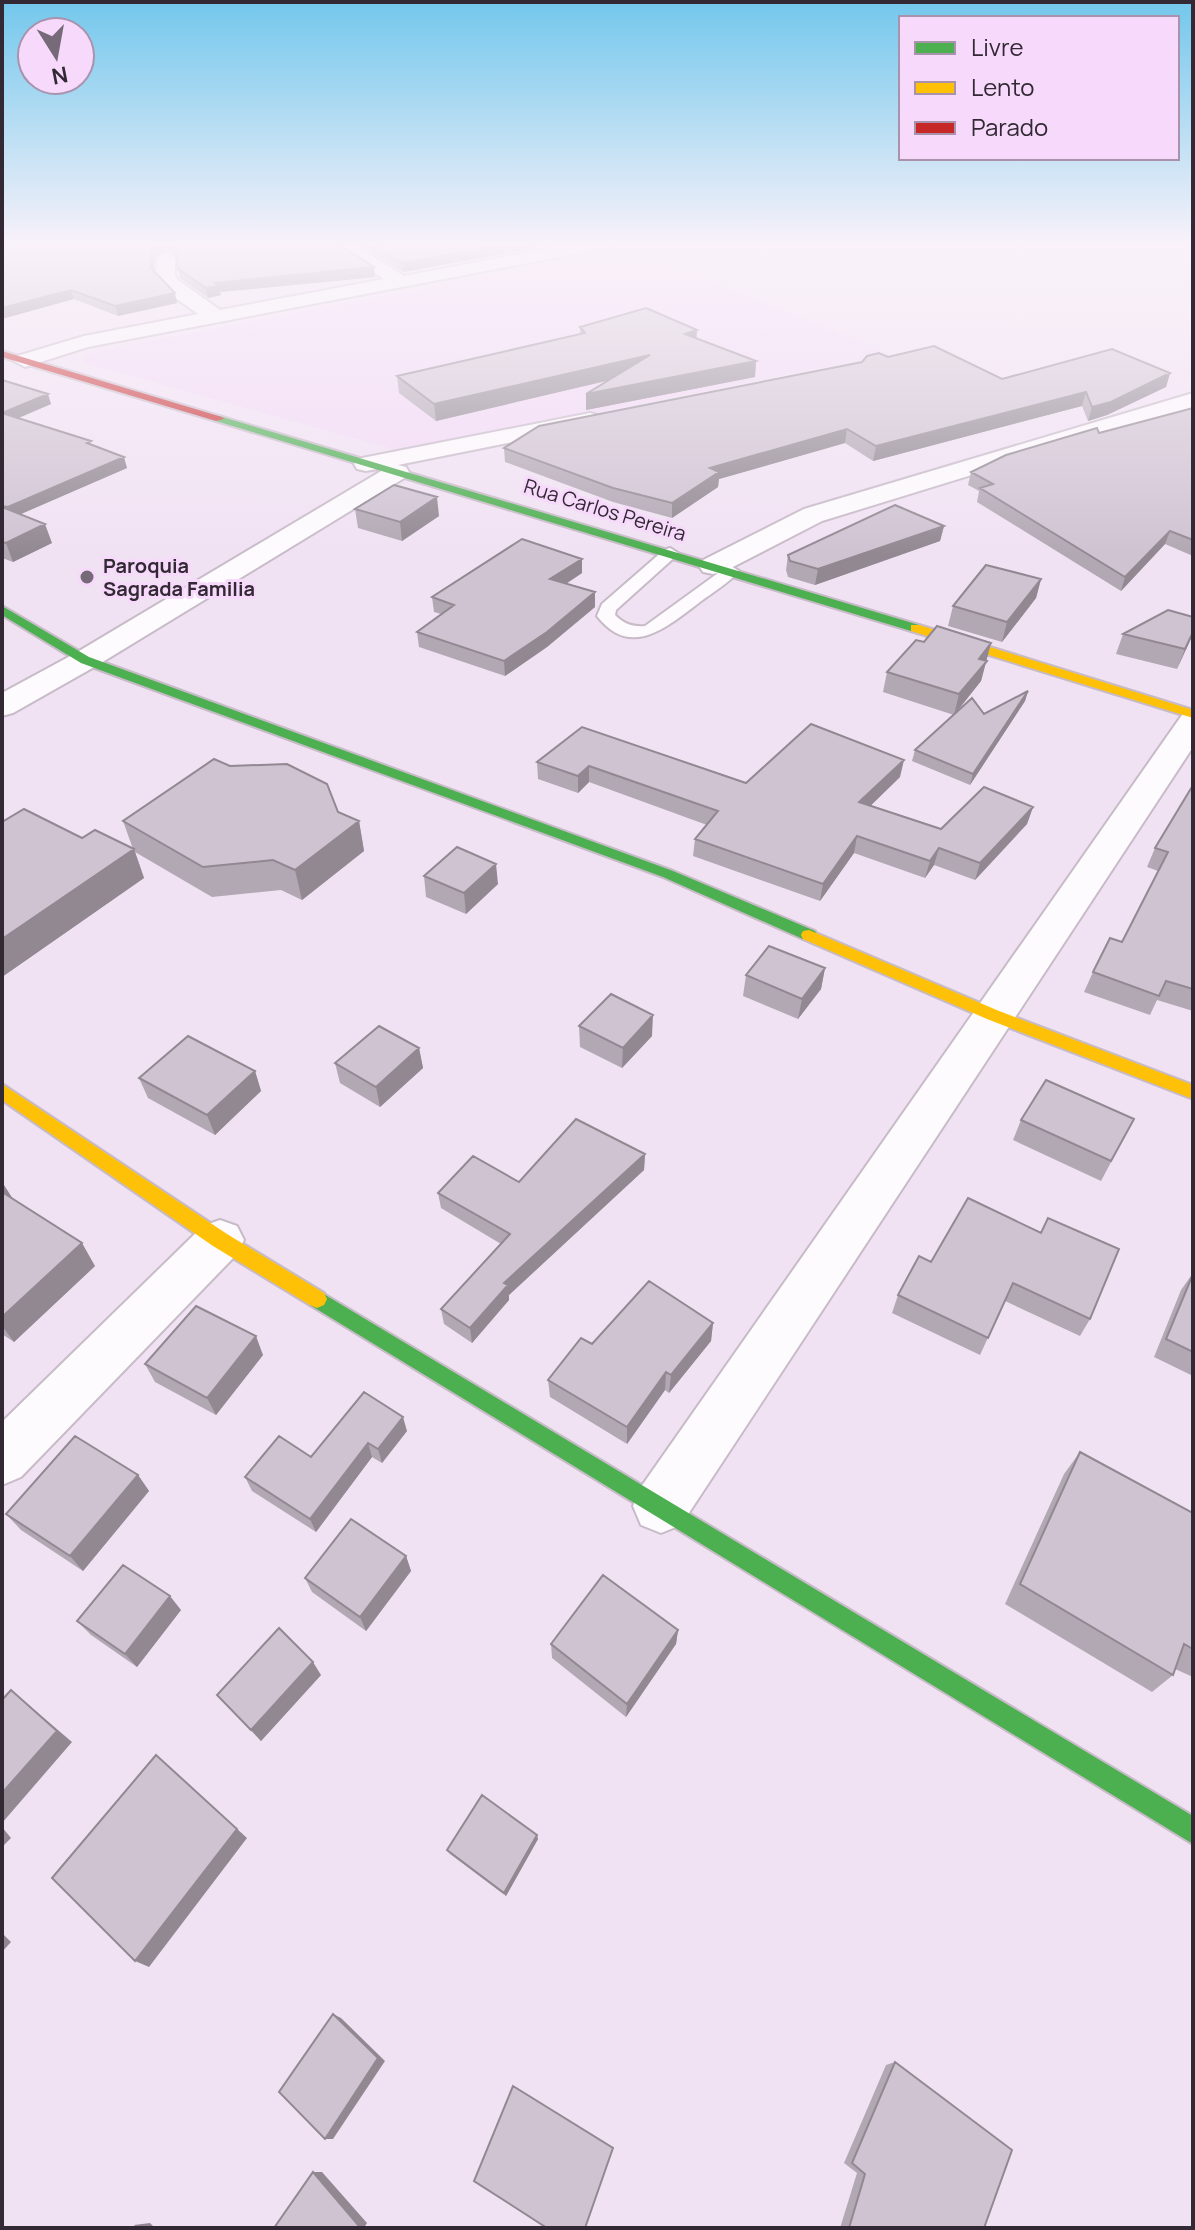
<svg xmlns="http://www.w3.org/2000/svg" width="1195" height="2230" font-family="Manrope,sans-serif">
<style>
.built{fill:#f2d9f5}
.lines{fill:none;stroke-linecap:round;stroke-linejoin:round}
.lane-casing{stroke:#c7bbc8;stroke-width:4}
.street-casing{stroke:#c7bbc8;stroke-width:4}
.fast-casing{stroke:#c7bbc8;stroke-width:4}
.slow-casing{stroke:#c7bbc8;stroke-width:4}
.jam-casing{stroke:#c7bbc8;stroke-width:4}
.lane{fill:#fdfbfd;fill-rule:evenodd}
.street{fill:#fdfbfd;fill-rule:evenodd}
.fast{fill:#4caf50;fill-rule:evenodd}
.slow{fill:#ffc107;fill-rule:evenodd}
.jam{fill:#c62828;fill-rule:evenodd}
.wall{fill:#b2a8b4}
.shaded-wall{fill:#918892}
.building{fill:#cfc3d1;stroke:#918892;stroke-width:2}
.poi-dot{fill:#766a78;stroke:#f7dafb;stroke-width:3}
.labels{text-anchor:middle;stroke-width:6;stroke-linejoin:round;paint-order:stroke}
.far-street-label{font-size:20px;fill:#332935;stroke:#f7dafb}
.far-poi-label{font-size:20px;font-weight:bold;fill:#332935;stroke:#f7dafb;text-anchor:start}
</style>
<rect width="100%" height="100%" fill="#f1e2f3"/>
<path class="built" d="M633,247L889,354L404,452L84,363L85,354Z"/>
<g class="lines">
<defs>
<path id="lane" d="M670,548L678,553L676,556L616,610L615,615C624,624 632,627 645,626L725,568L731,566L739,571C729,583 713,592 700,602C668,626 631,660 597,616L602,604L664,550Z"/>
<path id="street" d="M330,243H352L404,276L577,243H615L606,248L88,347L25,367L14,361L17,356L84,336L198,314L170,294L156,277L157,258L166,252L175,258V276L178,280L220,310L384,279Z
M1193,393V407L822,521L723,572L713,574L703,572L699,566L703,560L804,509Z
M590,413L598,415L602,420L598,425L398,465L406,467L409,472L406,477L96,666L13,713L2,716V693L74,654L388,467L366,471L357,469L354,464L357,459Z
M1193,712V747L681,1525L661,1533L641,1525L633,1506L641,1487L1182,715Z
M220,1220L237,1226L244,1240L237,1254L21,1477L2,1485V1422L203,1226Z"/>
<path id="fast" d="M219,416L919,625L921,628L911,631L216,421V417Z
M2,606L89,657L673,871L815,931L817,935L809,940L803,939L663,877L81,663L2,615Z
M317,1290L1193,1816V1844L310,1305L307,1299L310,1293Z"/>
<path id="slow" d="M911,625H919L1193,710V718L911,631Z
M809,930L999,1011L1193,1085V1099L987,1019L803,939L801,935L803,931Z
M2,1084L227,1234L324,1293L327,1299L324,1305L317,1308L310,1305L213,1246L2,1100Z"/>
<path id="jam" d="M2,351L222,417L224,419L216,421L2,357Z"/>
</defs>
<use href="#lane" class="lane-casing"/>
<use href="#street" class="street-casing"/>
<use href="#fast" class="fast-casing"/>
<use href="#slow" class="slow-casing"/>
<use href="#jam" class="jam-casing"/>
<use href="#lane" class="lane"/>
<use href="#street" class="street"/>
<use href="#fast" class="fast"/>
<use href="#slow" class="slow"/>
<use href="#jam" class="jam"/>
</g>
<path class="wall" d="M2,243H337L375,277L220,292L221,295L208,298L180,278L176,255L164,250L154,258L153,270L177,303L118,316L74,299Z
M358,243H534V248L403,272Z
M580,327L696,338L756,361L755,377L586,410V394L608,380L436,421L399,393L397,376L580,335Z
M888,357L1002,379L1170,373L1166,387L1107,415L1088,421L1082,406L873,461L845,443L719,479L718,487L672,518L613,502L505,462L504,448Z
M2,380L51,404L19,418L92,445L127,468L20,514L52,543L13,562L2,558Z
M1193,408V556L1165,544L1121,591L977,502L979,491L968,485L971,472L1099,433Z
M355,509L439,516L402,541L358,528Z
M944,526L940,541L815,585L788,577L786,570L788,555Z
M582,559V573L566,584L595,592V607L547,647L505,676L419,647L417,632L441,614L434,612L432,597Z
M1041,579L1036,598L1002,642L948,626L953,606Z
M1193,617V634L1177,669L1116,654L1123,634Z
M924,642L991,643L981,681L955,714H984L1028,691L1025,701L970,785L912,761L915,750L954,715L883,692L887,672Z
M582,727L746,783L900,777L870,806L941,829L1033,807L1027,824L975,880L934,865L925,878L854,853L820,901L693,856L695,839L707,825L589,782L578,793L538,779L537,762Z
M1193,785V1011L1157,1000L1150,1015L1084,992L1093,972L1122,942L1158,871L1147,867L1155,848Z
M338,812L359,821L364,851L302,900L281,890L212,897L135,852L144,878L2,977V822L133,849L123,821Z
M424,876L498,884L466,914L426,897Z
M825,968L821,989L798,1019L743,996L746,975Z
M579,1026L652,1036L622,1068L580,1047Z
M419,1048L423,1068L380,1107L340,1083L335,1063Z
M255,1071L261,1091L215,1135L148,1098L139,1078Z
M1134,1119L1101,1181L1013,1140L1021,1120Z
M645,1154L644,1170L509,1295V1300L472,1343L444,1324L441,1309L501,1244L441,1208L438,1193L519,1182Z
M2,1182L12,1199L95,1266L14,1342L2,1334Z
M968,1198L1090,1319L1080,1336L1005,1301L980,1355L892,1313L898,1295L931,1262Z
M1193,1273V1376L1154,1357L1181,1290Z
M713,1323L711,1341L669,1393L665,1390L627,1444L550,1397L548,1380L592,1344Z
M263,1355L216,1415L155,1382L145,1364Z
M407,1431L382,1463L372,1457L316,1532L252,1491L245,1477L311,1457Z
M1080,1452L1193,1513V1677L1175,1669L1173,1675L1152,1692L1005,1604L1064,1474Z
M138,1475L149,1491L83,1571L21,1530L6,1514Z
M406,1556L411,1571L366,1631L312,1592L305,1578Z
M181,1610L137,1667L91,1635L77,1621Z
M678,1630L676,1644L626,1717L552,1658L551,1644Z
M321,1675L261,1741L217,1695Z
M538,1839L506,1896L450,1854L447,1850Z
M895,2062L984,2228H840L857,2173L844,2163L886,2065Z"/>
<path class="shaded-wall" d="M159,243H163L164,250L154,258L153,277L151,268L152,249Z
M512,243H534V248L403,272L402,263Z
M374,267L375,277L220,292L221,295L208,298L206,288L215,283Z
M71,290L74,299L2,319V308Z
M175,293L177,303L118,316L115,306Z
M697,330L696,346L685,334Z
M650,355L649,371L436,421L434,404Z
M756,361L755,377L586,410V394Z
M1170,373L1166,387L1107,415L1088,421L1092,407Z
M1086,392L1082,406L873,461L876,446Z
M48,394L51,404L6,423L2,413Z
M847,429L845,443L719,479L718,487L672,518V503L710,468Z
M124,457L127,468L12,518L8,507Z
M437,497L439,516L402,541L400,522Z
M45,524L52,543L13,562L6,543Z
M944,526L940,541L815,585L818,569Z
M1170,531L1165,544L1121,591L1125,577Z
M582,559V573L550,594V579Z
M1041,579L1036,598L1002,642L1007,622Z
M595,592V607L547,647L505,676L504,661Z
M1193,632V634L1177,669L1185,649Z
M991,643L981,681L954,715L959,694L979,659Z
M1028,691L1025,701L970,785L973,774Z
M904,760L900,777L856,820L859,802Z
M589,766V782L578,793V776Z
M1033,807L1027,824L975,880L980,863Z
M359,821L364,851L302,900L295,870Z
M857,836L854,853L820,901L823,884Z
M939,848L934,865L925,878L930,861Z
M134,849L144,878L2,977V939Z
M496,864L498,884L466,914L464,893Z
M825,968L821,989L798,1019L802,999Z
M653,1015L652,1036L622,1068L623,1048Z
M419,1048L423,1068L380,1107L376,1087Z
M255,1071L261,1091L215,1135L207,1115Z
M645,1154L644,1170L509,1295V1300L472,1343L470,1328L504,1283Z
M2,1182L13,1199L2,1205Z
M82,1243L95,1266L14,1342L2,1326V1317Z
M713,1323L711,1341L669,1393L671,1375Z
M256,1336L263,1355L216,1415L207,1398Z
M666,1372L665,1390L627,1444V1427Z
M403,1417L407,1431L382,1463L378,1449Z
M368,1443L372,1457L316,1532L310,1519Z
M138,1475L149,1491L83,1571L70,1556Z
M406,1556L411,1571L366,1631L360,1617Z
M170,1596L181,1610L137,1667L125,1654Z
M678,1630L676,1644L626,1717L627,1704Z
M313,1662L321,1675L261,1741L251,1730Z
M11,1690L72,1742L2,1823V1793Z
M156,1755L247,1838L149,1967L135,1961Z
M2,1827L11,1838L2,1847Z
M537,1835L538,1839L506,1896L504,1893Z
M2,1933L11,1942L2,1952Z
M333,2014L341,2018L385,2061L333,2139H325Z
M313,2172H322L367,2223L364,2228H357Z
M150,2223L155,2228H137L134,2225Z"/>
<path class="building" d="M2,243H159L152,249L151,268L175,293L115,306L71,290L2,308Z
M168,243H337L374,267L215,283L219,286L206,288L178,269L175,246Z
M371,243H512L402,263Z
M646,308L697,330L685,334L756,361L586,394L650,355L434,404L397,376L585,333L580,327Z
M934,346L1002,379L1112,349L1170,373L1111,402L1092,407L1086,392L876,446L847,429L710,468L719,472L672,503L613,488L504,448L539,426L862,362L867,356L879,353L888,357Z
M2,380L48,394L2,413L91,441L87,443L124,457L8,507L2,506Z
M1193,408V540L1170,531L1125,577L980,488L993,484L971,472L1006,455L1097,428L1099,433Z
M394,485L437,497L400,522L355,509Z
M895,505L944,526L818,569L790,561L788,555Z
M2,507L45,524L6,543L2,542Z
M522,539L582,559L550,579L595,592L547,632L504,661L417,632L454,605L432,597Z
M986,565L1041,579L1007,622L953,606Z
M1168,610L1193,617V632L1185,649L1123,634Z
M937,626L991,643L979,659L987,661L959,694L887,672L916,640L924,642Z
M1028,691L973,774L915,750L972,698L984,714Z
M811,724L904,760L859,802L941,829L984,787L1033,807L980,863L939,848L930,861L857,836L823,884L695,839L718,811L589,766L578,776L537,762L582,727L746,783Z
M214,759L230,766L287,764L327,784L338,812L359,821L295,870L273,860L203,867L123,821Z
M1193,785V989L1166,981L1159,996L1093,972L1110,938L1122,942L1168,852L1155,848Z
M24,809L82,838L95,830L134,849L2,939V822Z
M457,847L496,864L464,893L424,876Z
M769,946L825,968L802,999L746,975Z
M611,994L653,1015L623,1048L579,1026Z
M379,1026L419,1048L376,1087L335,1063Z
M188,1036L255,1071L207,1115L139,1078Z
M1046,1080L1134,1119L1111,1161L1021,1120Z
M576,1119L645,1154L504,1283L508,1285L470,1328L441,1309L510,1234L438,1193L473,1156L519,1182Z
M2,1192L82,1243L2,1317Z
M968,1198L1041,1233L1048,1218L1119,1249L1090,1319L1013,1283L988,1338L898,1295L919,1256L931,1262Z
M1193,1274V1352L1166,1339Z
M649,1281L713,1323L671,1375L666,1372L627,1427L548,1380L581,1338L592,1344Z
M196,1306L256,1336L207,1398L145,1364Z
M364,1392L403,1417L378,1449L368,1443L310,1519L245,1477L279,1436L311,1457Z
M75,1436L138,1475L70,1556L6,1514Z
M1080,1452L1193,1513V1649L1184,1644L1173,1675L1020,1584Z
M351,1519L406,1556L360,1617L305,1578Z
M123,1565L170,1596L125,1654L77,1621Z
M603,1575L678,1630L627,1704L551,1644Z
M279,1628L313,1662L251,1730L217,1695Z
M11,1690L57,1731L2,1793V1700Z
M156,1755L237,1829L135,1961L52,1878Z
M482,1795L537,1835L504,1893L447,1850Z
M333,2014L378,2058L325,2139L279,2092Z
M895,2062L1012,2150L984,2228H849L865,2174L852,2163Z
M513,2086L613,2148L585,2228H547L474,2181Z
M313,2172L359,2226L357,2228H274Z"/>
<linearGradient id="sky" x2="0" y2="1"><stop stop-color="#72c7ec"/><stop offset="0.44" stop-color="#f9f2fa"/><stop offset="1" stop-color="#f9f2fa" stop-opacity="0"/></linearGradient>
<rect width="1195" height="555" fill="url(#sky)"/>
<circle class="poi-dot" cx="87" cy="577" r="8"/>
<g class="labels">
<g class="far-street-label">
<text transform="translate(605 510) rotate(17)" y="7">Rua Carlos Pereira</text>
</g>
<g class="far-poi-label">
<text x="103" y="573">Paroquia<tspan x="103" dy="23">Sagrada Familia</tspan></text>
</g>
</g>
<rect width="1195" height="2230" fill="none" stroke="#332935" stroke-width="8"/>
<rect x="899" y="16" width="280" height="144" fill="#f7dafb" stroke="#a993ac" stroke-width="2"/>
<rect x="915" y="42" width="40" height="12" fill="#4caf50" stroke="#a993ac" stroke-width="2"/>
<text x="971" y="56" font-size="24" fill="#332935">Livre</text>
<rect x="915" y="82" width="40" height="12" fill="#ffc107" stroke="#a993ac" stroke-width="2"/>
<text x="971" y="96" font-size="24" fill="#332935">Lento</text>
<rect x="915" y="122" width="40" height="12" fill="#c62828" stroke="#a993ac" stroke-width="2"/>
<text x="971" y="136" font-size="24" fill="#332935">Parado</text>
<g transform="translate(56 56) rotate(169)"><circle r="38" fill="#f7dafb" stroke="#a993ac" stroke-width="2"/>
<path d="M0-6L14 30L0 20L-14 30Z" fill="#766a78"/>
<text y="-12" font-size="22" font-weight="bold" text-anchor="middle" fill="#332935">N</text>
</g>
</svg>
